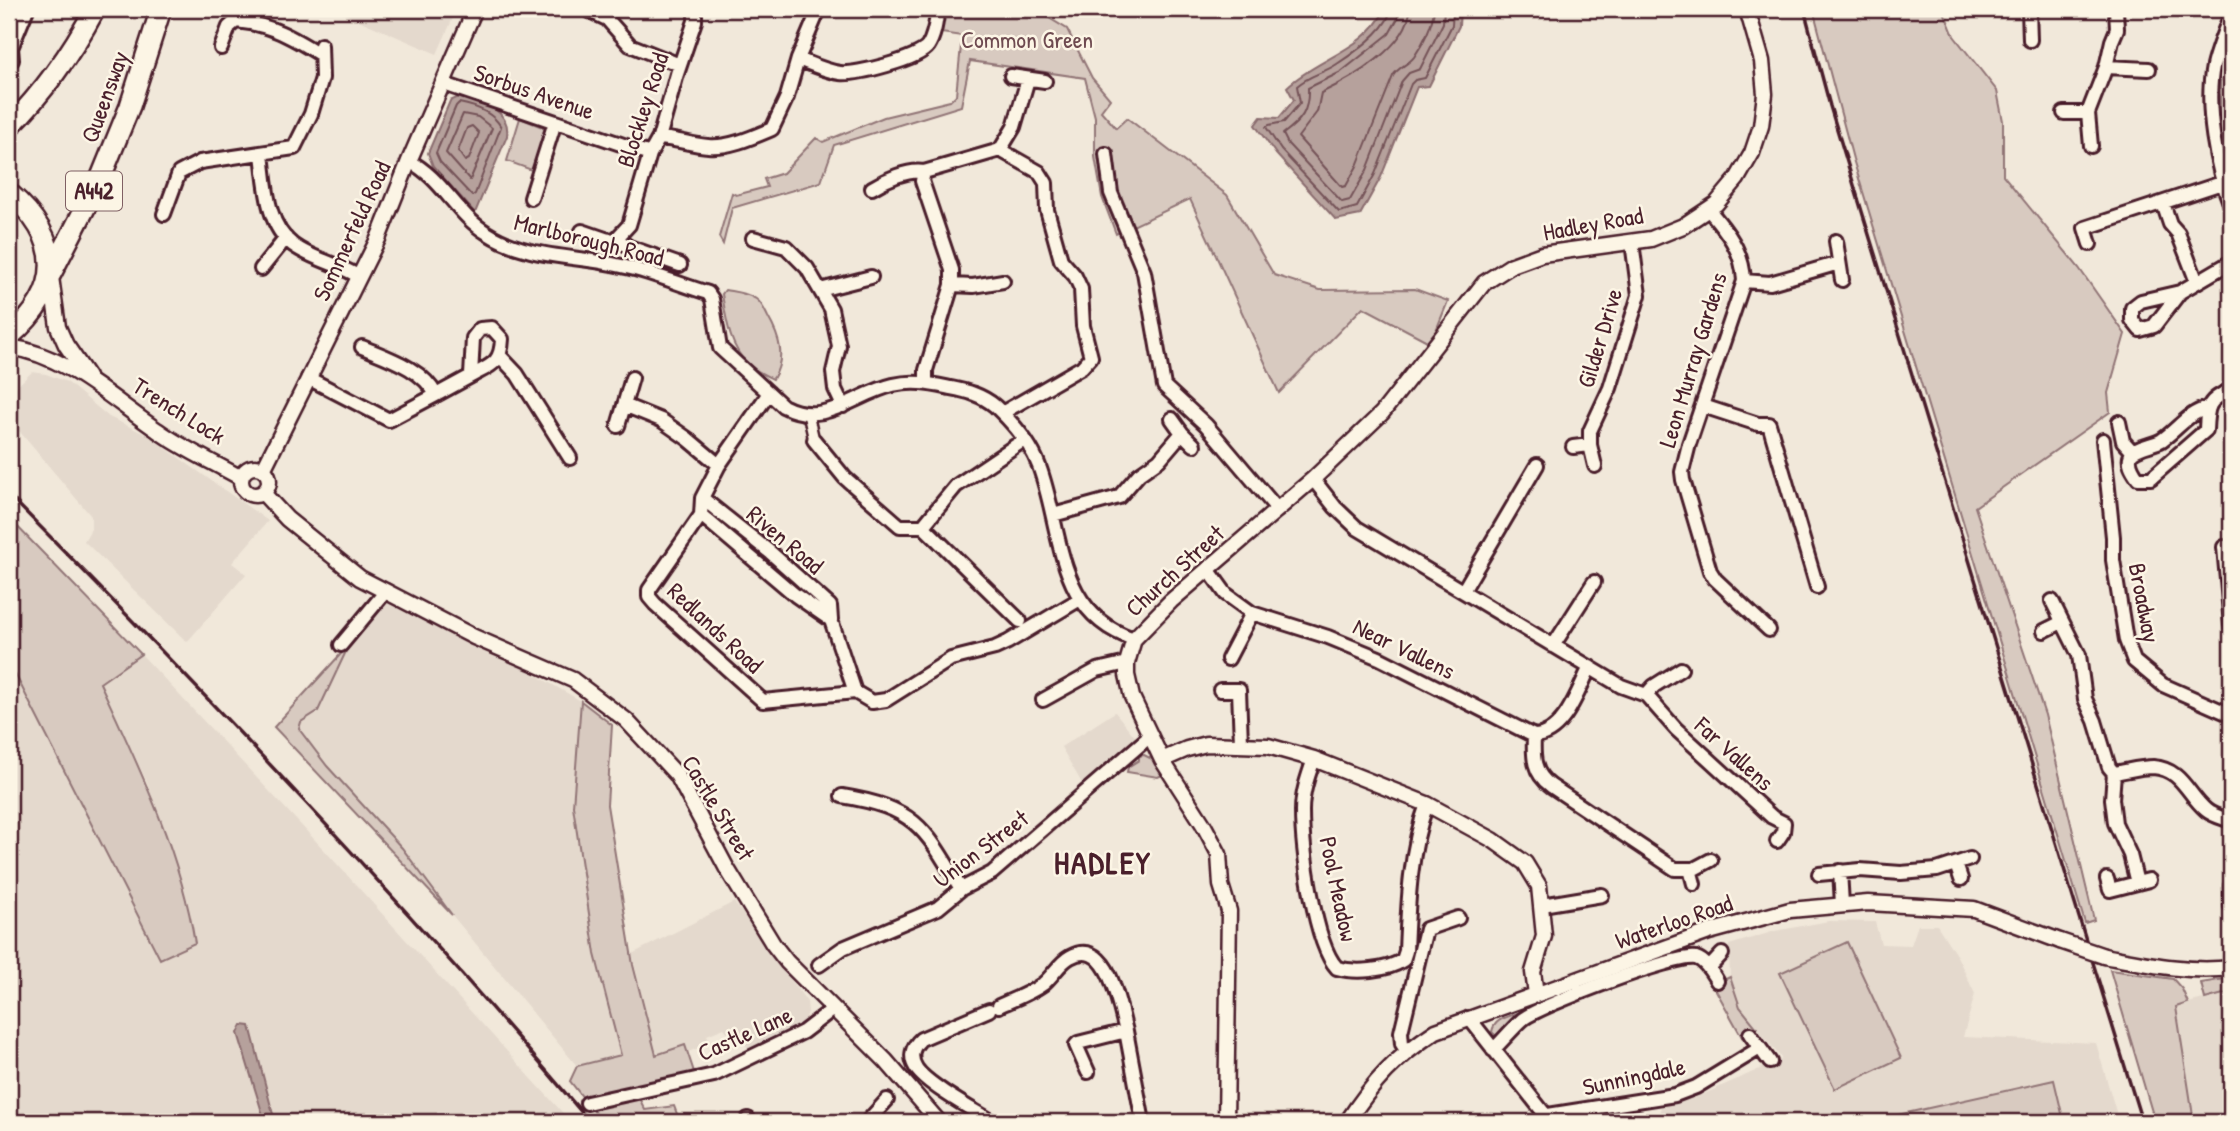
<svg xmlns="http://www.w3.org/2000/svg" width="2240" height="1131" font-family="'Patrick Hand',sans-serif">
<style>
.built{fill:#e4d9cd}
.green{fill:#d8cac0;stroke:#917476;stroke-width:2}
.water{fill:#b6a19c;stroke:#8b6d6f;stroke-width:2}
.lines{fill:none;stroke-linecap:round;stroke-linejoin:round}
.shore{stroke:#755358;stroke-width:2}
.pedestrian-casing{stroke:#4a1f2b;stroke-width:14}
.minor-casing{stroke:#4a1f2b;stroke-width:18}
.tertiary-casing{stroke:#4a1f2b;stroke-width:19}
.trunk-casing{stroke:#4a1f2b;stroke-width:24}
.pedestrian{stroke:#fcf5e5;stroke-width:9}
.minor{stroke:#fcf5e5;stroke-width:12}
.tertiary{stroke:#fcf5e5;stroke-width:14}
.trunk{stroke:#fcf5e5;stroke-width:19}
.rail{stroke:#4a1f2b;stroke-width:3.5}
.tertiary-bridge-casing{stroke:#4a1f2b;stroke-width:19;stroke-linecap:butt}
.tertiary-bridge{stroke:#fcf5e5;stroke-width:14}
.labels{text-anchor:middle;stroke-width:5;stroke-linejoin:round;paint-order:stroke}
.shield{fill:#fcf5e5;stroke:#7f5f63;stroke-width:2}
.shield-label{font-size:23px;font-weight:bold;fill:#4a1f2b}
.park-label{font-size:24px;fill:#6e4a50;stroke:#fcf5e5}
.street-label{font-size:24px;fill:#4a1f2b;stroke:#fcf5e5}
.district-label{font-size:32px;font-weight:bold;letter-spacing:2px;fill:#4a1f2b;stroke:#fcf5e5}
</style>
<rect width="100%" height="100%" fill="#f1e8da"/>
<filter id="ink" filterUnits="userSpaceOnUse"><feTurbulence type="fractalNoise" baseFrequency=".0143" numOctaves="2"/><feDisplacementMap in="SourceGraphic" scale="14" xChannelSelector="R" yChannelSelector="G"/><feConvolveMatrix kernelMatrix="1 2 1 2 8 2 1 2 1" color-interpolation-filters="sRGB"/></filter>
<g filter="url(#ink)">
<path class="built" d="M333,9H457L437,54Z
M32,372L46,374L67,382L109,417L147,435L268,521L232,563L246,574L187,642L84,541L91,529V516L9,419V394Z
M387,603L470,645L504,657L581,701L573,806L595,954L621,1056L577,1066L452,915L402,848L327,766L298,729L301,722L318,711L349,645Z
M141,654L327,853L571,1122H9V662L160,958L188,902L147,782L100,683Z
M1115,712L1136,738L1110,758L1083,785L1061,747Z
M734,902L807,1002L808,1012L805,1020L749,1051L738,1030L728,1033L724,1028L707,1035L711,1043L688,1052L684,1045L656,1056L632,954Z
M1829,921L1875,922L1881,944L1911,945L1918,925H1937L1958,958L1975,994L1963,1037L2096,1043L2119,1122H1656L1661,1107L1695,1098L1782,1059L1740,1007L1730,981L1729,945L1775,931Z
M2231,992V1122H2194L2176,1006Z"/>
<path class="green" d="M944,9H1032L1044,15L1067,29L1092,78L1110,99L1101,111L1116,128L1127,118L1227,195L1274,275L1320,290L1415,289L1448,301L1431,343L1363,307L1279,393L1190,199L1116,234L1102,197L1095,157V117L1085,78L970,61L961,106L834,145L821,182L732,208L723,244L719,237L732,193L736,195L767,187L764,179L783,173L816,138L823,142L884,117L950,101L956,95L962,36L941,33Z
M1813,9H1943L1954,36L1997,91L2003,121V175L2079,268L2125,334L2108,393L2110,412L1975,507L2045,715L2094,920L2085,923L1853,159Z
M2231,75V169L2228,170L2220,135V81Z
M520,118L550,130L537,172L507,161Z
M725,290C735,292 747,293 756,299C762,303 765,311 768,317C780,338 786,358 773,379C765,375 756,371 749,365C729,348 726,317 722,294Z
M9,518L141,654L100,683C139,767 180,851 195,943L160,959L9,662Z
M349,645L318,711L301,722L299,729L327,766L402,848L452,915L274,727Z
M581,701L612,725L607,805L633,965L656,1055L685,1045L694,1072L634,1088L645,1110L674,1106L680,1122H602L570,1081L577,1066L621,1055L595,954L573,806Z
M1144,755L1154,760L1162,775L1158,777L1127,772L1128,767L1139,760V756Z
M1847,942L1901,1058L1835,1089L1780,973Z
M2110,970L2173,979L2182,989L2188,1003L2176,1007L2194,1122H2155Z
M1730,977L1740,1007L1757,1028L1742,1037L1713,985Z
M2231,978V992L2205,999L2201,983Z
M1518,1013L1520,1016L1497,1037L1492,1032C1494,1019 1507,1017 1518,1013Z
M2054,1080L2064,1122H1895L1893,1116Z"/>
<path class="water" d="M1385,9H1460L1459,26L1429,86L1417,87L1381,177L1360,215L1336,220L1276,154L1255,125L1261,117L1279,118L1294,100L1287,87C1316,59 1367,49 1385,9Z
M461,96C481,102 511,109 507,136L475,213L433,166L428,153L450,101Z
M242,1025L250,1026L275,1122H265L238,1033Z"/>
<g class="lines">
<path class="shore" d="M1391,9C1388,29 1354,53 1337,64C1324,73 1309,75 1297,86L1300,103L1284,122L1269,125L1266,127L1281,150L1339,212L1357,207L1375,174L1411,84L1415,80L1425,78L1452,25L1453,9
M1399,9L1398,18L1389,34L1341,72L1308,88C1309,111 1302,120 1283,134L1288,144L1342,202L1350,200L1367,170L1402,81L1409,73L1420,69L1443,23L1444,9
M1410,9C1409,46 1351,79 1321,93L1317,112L1298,137L1342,187L1346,186L1357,166L1393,76C1398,67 1408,65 1414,57C1423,44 1433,24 1434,9
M459,103C475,106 493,112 501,127L475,194L472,196L440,162L436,153L456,106Z
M463,114L478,117L492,128L470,180L446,153Z
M472,126L479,133L469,159L465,161L458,151L467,128Z"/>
<defs>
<path id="pedestrian" d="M808,414L814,440"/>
<path id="minor" d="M586,9L607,19L630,45L680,65
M2029,9L2030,40
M2231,14C2225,30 2217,49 2213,66C2205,107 2216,167 2231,206
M221,48L229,27L236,21C270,24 292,37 321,55
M798,59C811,64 826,71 840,73C856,75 919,59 928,46C935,35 936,21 938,9
M12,60L11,48L27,9
M2106,67L2149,69
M1011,76L1045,81
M444,84L650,154
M2064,113H2088
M659,138C677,139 692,145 708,146C729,148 753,137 772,129L787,97L798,59L819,9
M2091,146L2088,113L2106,67L2112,41L2117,29L2116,9
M1000,150L1039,172L1046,183L1047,210L1061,260L1075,276L1081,289L1083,326L1091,357L1082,367L1002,413
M262,154C266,184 266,225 293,245C312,259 338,264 358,276
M1106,154L1111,193L1144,272L1164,386L1206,425L1278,510
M409,161C442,178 456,214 487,233C529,260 580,255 626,267C654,273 681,285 708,293L712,299L720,348L783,406C825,428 854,394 893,385C914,380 931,384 951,388C967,391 982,395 995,406C1012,422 1031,444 1039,466C1063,530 1055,614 1134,639
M872,188C885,180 908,169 924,172
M531,198L555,122
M2163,203L2170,224L2178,233L2197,282
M1708,209C1727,231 1743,251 1744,281L1689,444L1682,472L1683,480L1710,571L1715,579L1769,630
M164,214L179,173L200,162L294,148L311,114L322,78L321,45
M582,231L608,240L616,239L629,225L650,154L659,138L677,74L695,21V9
M753,238L786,247L807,268L831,309L839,346L833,372L835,389L843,406
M616,239L629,247L680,265
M1836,241L1842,280
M2090,244L2085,228L2231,180
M261,269L286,238
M1744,281L1770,283L1839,263
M952,285L973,286L1003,281
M820,290L871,277
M2180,292L2154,326L2140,330L2132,320V308L2141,301L2180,292L2231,262
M499,355L517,374L570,458
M308,378L389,420L436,395C423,369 388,358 362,347
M926,383V370L952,285V270L922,181L924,172L1000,150L1014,127L1028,79
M769,393L719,465L702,498L701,515L649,590V597L655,604L763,701L855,692L872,702L886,700L951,659L995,648L1008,642L1080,599
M436,395L471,376L473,338L480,329L492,328L502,339C501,364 491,365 471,376
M624,405L661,420L688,439L719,465
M1703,406L1758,424H1769L1817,587
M2207,408C2188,413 2178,429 2162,440C2154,445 2139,446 2132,453C2126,461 2133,471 2138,478H2151L2206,430C2207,405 2208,400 2231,390
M2119,422L2123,441L2133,452
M618,426L632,378
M1182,433L1194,445
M814,440L845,478L900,526H923L956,486L1024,440
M2103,440L2113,537V560L2126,640L2134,661L2163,685L2231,715
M1573,447L1590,445
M1595,466L1590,445V431L1610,388L1639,295L1632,242
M1313,479L1335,507L1357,528L1621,686L1646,695L1676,729L1772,817L1784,823L1783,832L1777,841
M702,498L771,553L830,606L831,620
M701,515L795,595L831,620L855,692
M1053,515L1119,497L1139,474L1159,460L1182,433L1172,419
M923,526L1020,621
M2224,547L2231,625
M1208,569L1226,594L1252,613L1328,637L1379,658L1534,736C1564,735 1578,690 1590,667
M1463,591L1537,465
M2052,601L2079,655L2085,699L2095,721L2109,767L2114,773C2127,771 2140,767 2153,767C2182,769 2187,794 2206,810C2213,816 2223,818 2231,821
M2044,631L2062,622
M341,645L386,591
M1553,646L1594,582
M1228,659L1252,613
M1220,690H1239L1241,743
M1646,695L1654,686L1681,669
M1043,700L1097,670L1127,663
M1534,736C1533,757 1533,773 1551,786L1675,869H1694L1711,860
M1314,759C1308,776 1302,793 1302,811C1302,846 1314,944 1337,968C1355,973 1387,971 1403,960L1406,951C1408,903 1410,849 1427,804
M2114,773L2112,799L2115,823L2130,855L2137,883
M842,796C916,808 925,828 961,889
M1956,864L1961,879
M1690,869L1694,884
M1840,871L1842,904
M1819,874L1860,870L1901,873L1937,870L1970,859
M2107,879L2110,890L2149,880
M2231,886V906
M1542,905L1602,895
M819,965L843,948L938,908L961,889L992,873L1150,736
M1709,968L1722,954
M999,1006C1014,999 1031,993 1043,984C1053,976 1059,963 1070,957C1109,935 1119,1007 1126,1031L1078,1043L1076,1045L1088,1072
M989,1010L921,1039C912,1047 909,1057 916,1068C927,1085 975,1111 993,1122
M1469,1018L1551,1122
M1126,1031L1143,1122
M1750,1034L1770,1062
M1406,1050L1402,1044L1401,1032L1426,929L1458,918
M1493,1050C1503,1040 1513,1028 1523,1019C1541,1005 1676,954 1696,958C1706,961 1712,973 1717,981
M587,1103L714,1075L803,1032L833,1009
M1548,1115L1675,1095L1696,1087L1760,1048
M748,1119L750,1122
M867,1122L887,1100"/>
<path id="tertiary" d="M51,277L58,327L66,345L88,377
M9,347C67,355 110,398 157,430C183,449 213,462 241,478
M241 481a14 14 0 1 1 28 0a14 14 0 1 1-28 0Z
M263,470L378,239L409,161L475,9
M263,493L287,519L360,578L474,637L573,680L626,720L677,775L726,867L773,944L787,962L886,1061L939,1122
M1162,760L1187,749L1206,744L1268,746L1314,759L1427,804L1493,840L1525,863L1539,886L1544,936L1533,972L1536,994
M2104,956C2147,964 2188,973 2231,968
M1226,1122L1229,911L1221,885L1219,854L1203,824L1162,760L1132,697L1127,675V663L1134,639L1171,601L1313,479L1382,413L1484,283L1512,265L1542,254L1651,239L1683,226L1716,204L1737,179L1752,153L1761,126L1765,94L1762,61L1747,9
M1347,1122C1373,1082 1396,1057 1436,1031L1709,932L1790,910L1868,903L1974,909L2060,941"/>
<path id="trunk" d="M9,127C44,92 72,52 95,9
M9,193C64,240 64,290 9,337
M51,274L101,177L130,106L161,9"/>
</defs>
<use href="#pedestrian" class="pedestrian-casing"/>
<use href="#minor" class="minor-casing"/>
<use href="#tertiary" class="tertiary-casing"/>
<use href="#trunk" class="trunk-casing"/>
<use href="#pedestrian" class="pedestrian"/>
<use href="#minor" class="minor"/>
<use href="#tertiary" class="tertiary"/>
<use href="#trunk" class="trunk"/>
<path class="rail" d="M1804,9L1830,106L1870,238L2142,1122
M9,495C210,698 406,904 590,1122"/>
<defs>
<path id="tertiary-bridge" d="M2060,941L2104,956"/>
</defs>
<use href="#tertiary-bridge" class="tertiary-bridge-casing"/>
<use href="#tertiary-bridge" class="tertiary-bridge"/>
</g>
</g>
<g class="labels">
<rect class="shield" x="66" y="171.5" width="56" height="39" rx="5"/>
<g class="shield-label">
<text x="94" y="199">A442</text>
</g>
<g class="park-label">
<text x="1027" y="48">Common Green</text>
</g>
<g class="street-label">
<text transform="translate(534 92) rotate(19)" y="8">Sorbus Avenue</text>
<text transform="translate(105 97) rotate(-70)" y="8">Queensway</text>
<text transform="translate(643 110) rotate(-72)" y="8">Blockley Road</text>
<text transform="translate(1593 224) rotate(-10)" y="8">Hadley Road</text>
<text transform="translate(352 231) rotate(-65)" y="8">Sommerfeld Road</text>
<text transform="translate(589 240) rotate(14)" y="8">Marlborough Road</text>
<text transform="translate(1600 338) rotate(-73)" y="8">Gilder Drive</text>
<text transform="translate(1693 360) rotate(-73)" y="8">Leon Murray Gardens</text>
<text transform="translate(179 411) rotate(32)" y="8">Trench Lock</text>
<text transform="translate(785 540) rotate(40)" y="8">Riven Road</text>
<text transform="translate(1175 571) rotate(-42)" y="8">Church Street</text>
<text transform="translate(2144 603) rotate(79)" y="8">Broadway</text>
<text transform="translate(715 628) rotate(43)" y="8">Redlands Road</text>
<text transform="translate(1404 649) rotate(26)" y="8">Near Vallens</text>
<text transform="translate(1734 754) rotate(42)" y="8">Far Vallens</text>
<text transform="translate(718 808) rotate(59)" y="8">Castle Street</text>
<text transform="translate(981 849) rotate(-37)" y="8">Union Street</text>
<text transform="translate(1338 889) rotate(78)" y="8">Pool Meadow</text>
<text transform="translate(1674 922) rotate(-19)" y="8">Waterloo Road</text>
<text transform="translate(745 1034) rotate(-24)" y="8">Castle Lane</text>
<text transform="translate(1634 1077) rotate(-12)" y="8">Sunningdale</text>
</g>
<g class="district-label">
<text x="1103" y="874">HADLEY</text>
</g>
</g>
<rect width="2240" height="1131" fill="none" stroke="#fcf5e5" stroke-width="35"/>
<rect x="18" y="18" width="2205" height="1096" fill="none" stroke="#4a1f2b" stroke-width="2.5" filter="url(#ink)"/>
</svg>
